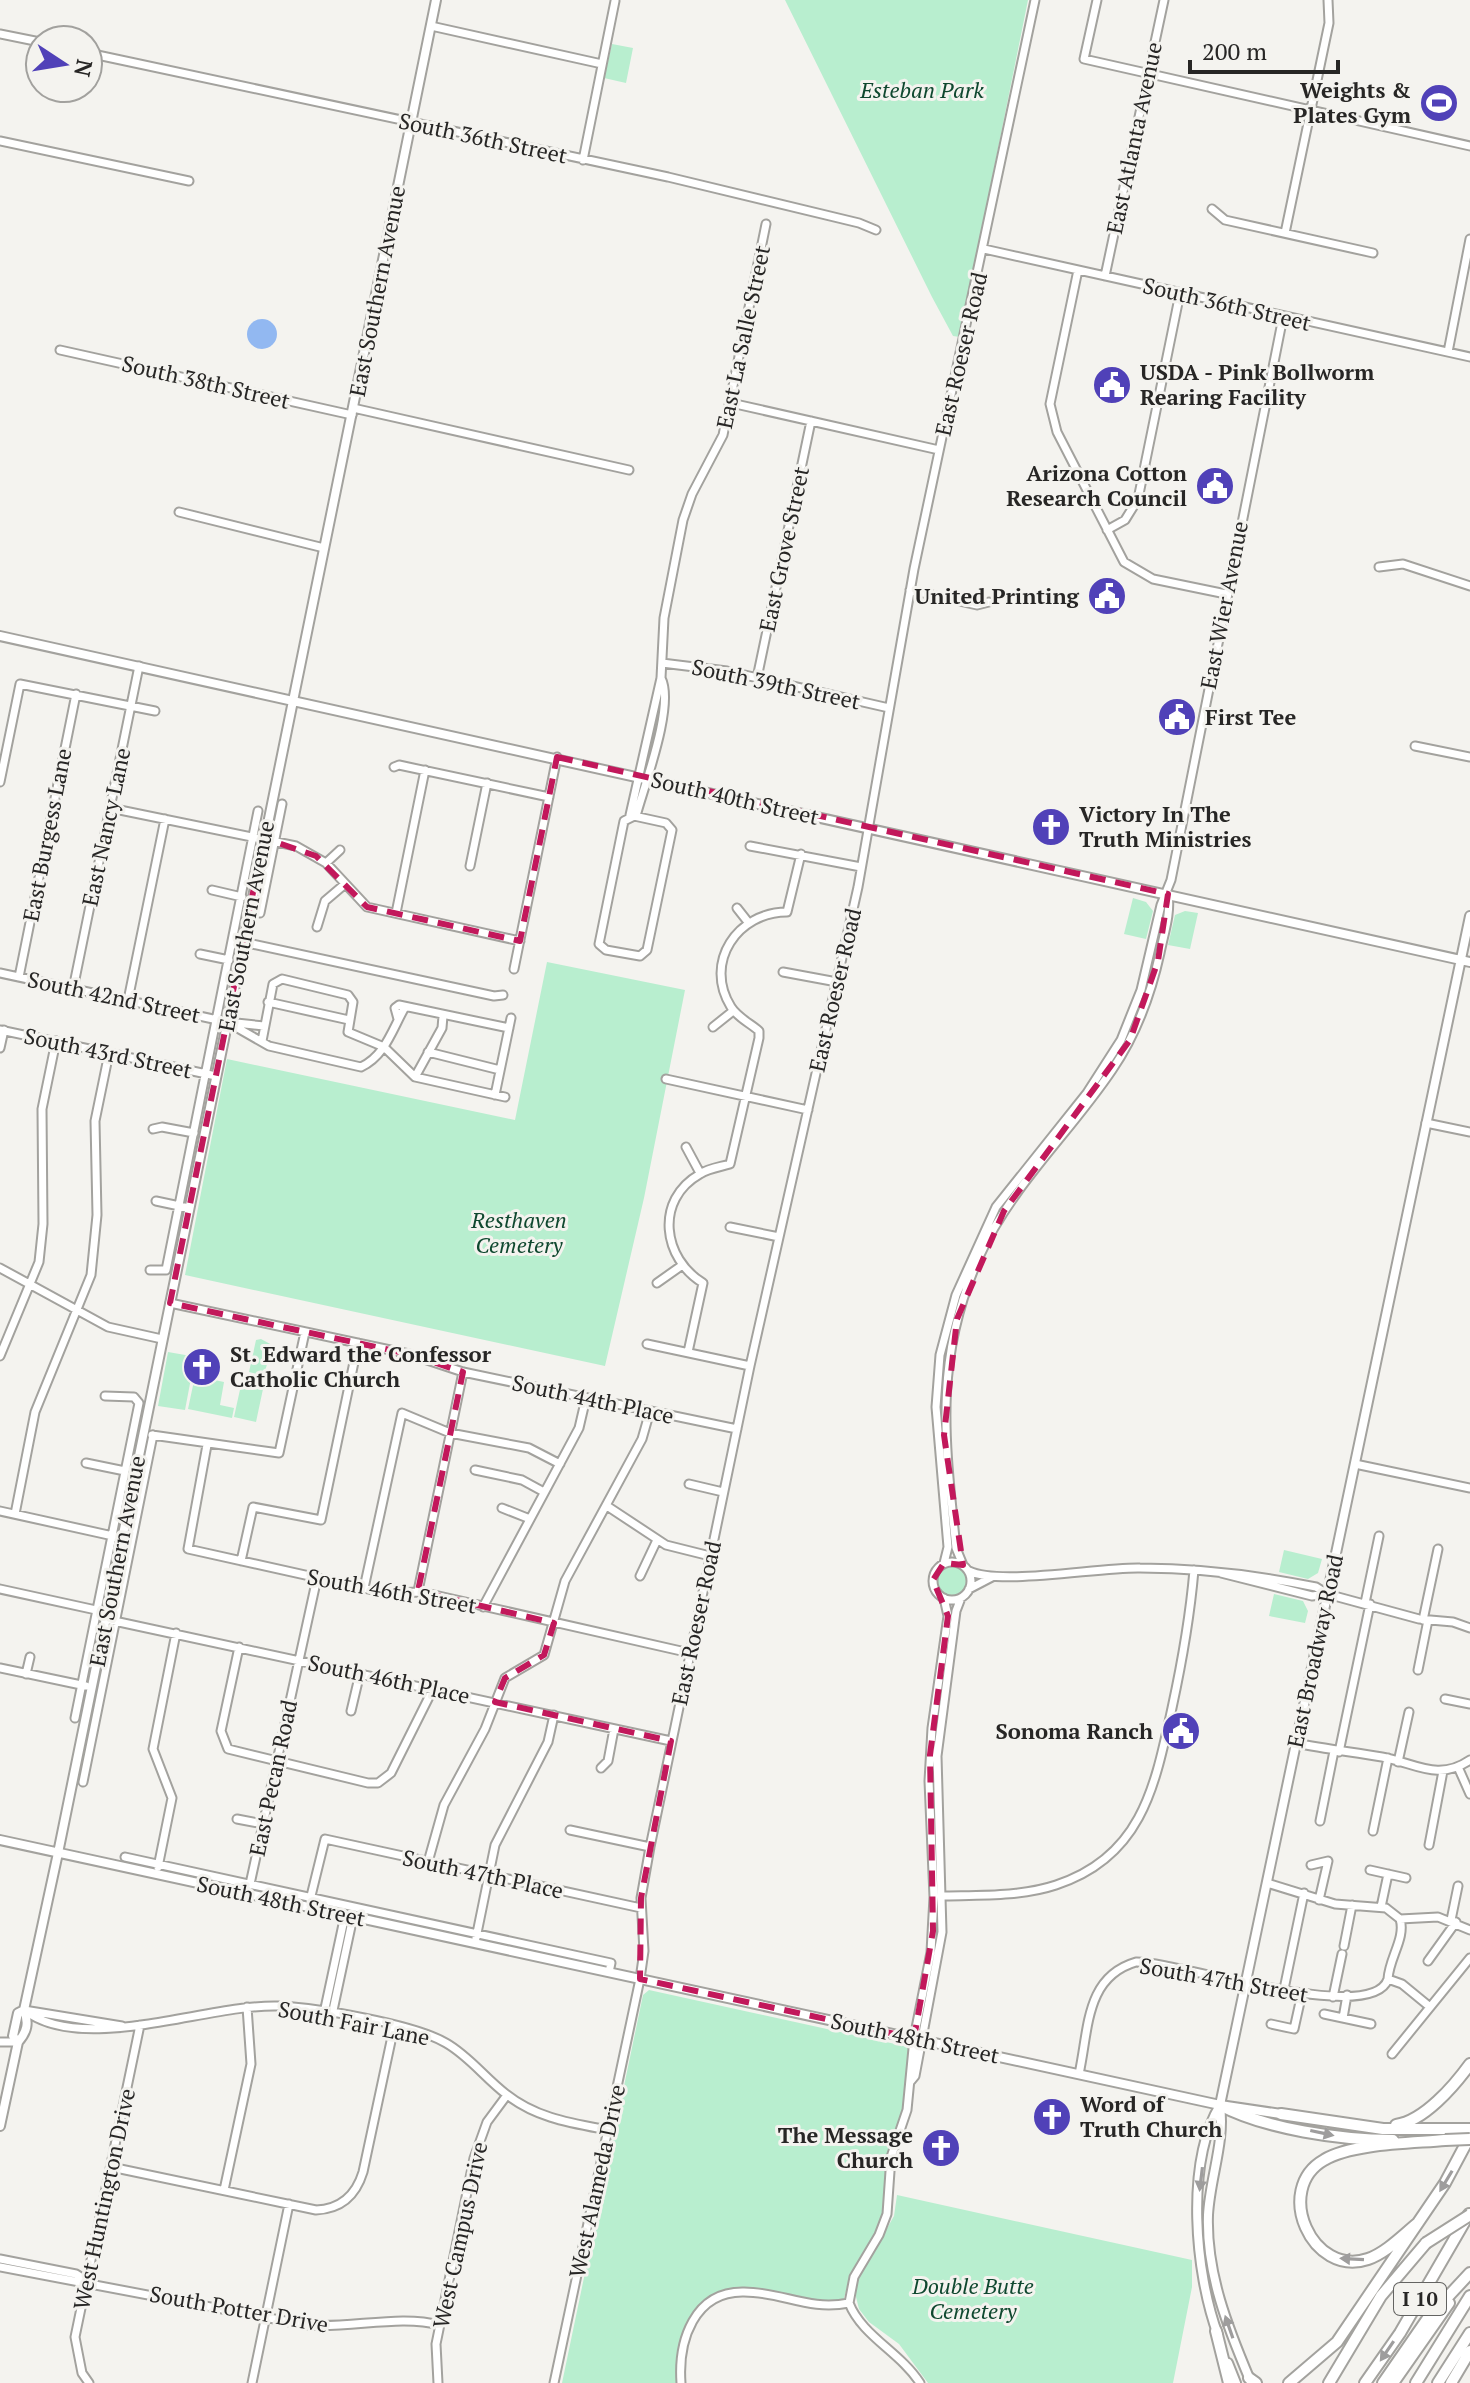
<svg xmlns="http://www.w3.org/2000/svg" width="1470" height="2383" font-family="'PT Serif',serif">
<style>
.green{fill:#b8eecf}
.water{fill:#92b8f1}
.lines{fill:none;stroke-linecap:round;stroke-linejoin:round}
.minor-casing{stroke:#a3a29e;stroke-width:11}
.major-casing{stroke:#a3a29e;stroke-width:12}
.highway-casing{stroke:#a3a29e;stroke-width:14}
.minor{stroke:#fff;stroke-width:7}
.major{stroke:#fff;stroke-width:8}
.highway{stroke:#fff;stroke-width:10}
.highway-bridge-casing{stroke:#a3a29e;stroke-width:14;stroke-linecap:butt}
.highway-bridge{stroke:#fff;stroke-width:10}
.oneway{fill:#9e9d9d}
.marked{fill:none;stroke:#c2185b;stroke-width:6;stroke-dasharray:16 10;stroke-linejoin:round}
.labels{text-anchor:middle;stroke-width:6;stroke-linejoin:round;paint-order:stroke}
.shield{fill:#f4f3ef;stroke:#646462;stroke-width:2}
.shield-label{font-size:20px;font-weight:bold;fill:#272625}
.park-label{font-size:22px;font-style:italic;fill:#0f482f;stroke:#f4f3ef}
.poi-label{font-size:22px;font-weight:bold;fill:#272625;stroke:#f4f3ef;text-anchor:end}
.street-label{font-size:22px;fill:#272625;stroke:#f4f3ef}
</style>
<rect width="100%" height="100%" fill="#f4f3ef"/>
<path class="green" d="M785,0H1028L960,337L953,336L932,297Z
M612,44L633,48L626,83L604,78Z
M1133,898L1146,902L1153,911L1146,939L1124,934Z
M1185,911L1198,913L1190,949L1168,945L1175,915Z
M547,962L685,990L644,1198L605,1366L185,1275L227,1059L515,1120Z
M261,1339L272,1345L261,1387L255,1385L257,1374L249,1372L256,1340Z
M168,1352L191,1356L187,1372L192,1373L185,1410L158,1406Z
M195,1376L224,1382L220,1405L234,1408L232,1418L188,1409Z
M241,1385L263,1389L256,1422L234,1417Z
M1284,1550L1322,1559L1318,1573L1308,1579L1279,1572Z
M936 1581a16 16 0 1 1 32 0a16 16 0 1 1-32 0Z
M1274,1594L1303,1601L1308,1611L1305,1623L1269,1616Z
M649,1990L909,2047L905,2107L888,2156L884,2212L874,2239L851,2275L843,2301C824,2304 807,2300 788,2296C701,2280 687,2299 678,2383H562L643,1995Z
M897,2195L1192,2260V2287L1173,2383H928L899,2344L869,2322L859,2309L856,2297V2283L894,2216Z"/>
<path class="water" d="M247 334a15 15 0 1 1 30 0a15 15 0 1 1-30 0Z"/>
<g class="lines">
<defs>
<path id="minor" d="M1097,0L1084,59L1470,146
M431,26L602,64
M0,34L40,42
M88,53L668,177L859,223L876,230
M0,141L189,181
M583,160L615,1
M1212,209L1225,220L1373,253
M1285,233L1329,23L1328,0
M984,249L1470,357
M1078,270L1050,404L1057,432L1124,562L1153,579L1226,594
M1105,276L1164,0
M60,350L352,415
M1448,352L1470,239
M731,403L939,450
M353,408L629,470
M179,512L324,548
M1107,530L1125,520L1138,499L1180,293
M1379,567L1403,564L1470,586
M910,590L977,605L989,602
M662,663L727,671L889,708
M757,678L811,421
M1415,746L1470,757
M394,767L399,765L549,797
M0,782L20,684L155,711
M110,808L296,846L326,863L367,907L520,941
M630,815L661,678L664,618L683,520L692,494L723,435L766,224
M634,816L666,823L672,830L647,950L640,956L606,950L599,944L624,821Z
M636,816C644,786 675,705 661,678
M750,846L861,867
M326,863L340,850
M470,866L487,783
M212,890L242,897
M737,908L748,922
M260,913L282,804
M396,913L425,770
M317,927L325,901L345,884
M243,942L494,996L503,995
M200,954L229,960
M514,969L557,757
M783,972L837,982
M0,973L227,1022L269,1046L361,1067C385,1056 392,1030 405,1007
M19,977L76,694
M73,989L139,666
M128,1000L165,819
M268,1002L349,1020
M398,1019L395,1008L399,1005L509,1028
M227,1022L264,1026
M713,1027L733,1011
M0,1030L216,1076
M262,1041L273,984L282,979L348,995L353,1002L348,1032L384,1047L415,1077L505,1097
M0,1048L4,1030
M428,1052L500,1070
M415,1077L442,1028L443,1016
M666,1079L808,1110
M495,1095L511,1018
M1426,1123L1470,1132
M153,1129L162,1127L194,1133
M686,1147L700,1173
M156,1201L189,1208
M730,1227L779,1237
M0,1268L108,1327L162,1339
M150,1270H166L258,811
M657,1283L681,1266
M170,1303L409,1354L463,1372L737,1429
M647,1344L750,1366
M688,1352L703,1283C663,1259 654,1200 700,1174C709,1168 720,1167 730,1164L759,1038V1031C750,1023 738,1018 731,1007C703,962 738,912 787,912L801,854
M0,1356L39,1262L43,1224L42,1109L56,1041
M152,1435L279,1453L305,1332
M207,1445L188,1549L386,1593L421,1592L690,1653
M86,1463L125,1471
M1355,1464L1470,1488
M475,1470L522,1480L544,1492
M689,1484L723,1492
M607,1506L666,1545L710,1556
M502,1508L530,1519
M0,1511L122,1538
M15,1514L35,1412L91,1275L97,1215L95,1121L109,1053
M241,1561L253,1507L321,1520L358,1343
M933 1581a19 19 0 1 1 38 0a19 19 0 1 1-38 0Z
M944,1563L948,1547L936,1407L940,1355L956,1295L996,1207L1087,1093L1121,1040L1141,990L1161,905L1171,880L1283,317
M963,1565L956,1548C945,1441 933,1361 979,1257C1011,1186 1069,1134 1112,1070C1136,1035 1151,994 1160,953C1164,933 1171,914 1168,894
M969,1571C1000,1586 1099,1567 1140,1568C1200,1568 1257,1575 1316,1587L1327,1594L1419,1619L1453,1622L1470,1628
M1221,1573L1312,1596L1327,1594
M640,1576L657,1540
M364,1588L402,1413L450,1433L529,1448L560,1464
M0,1589L96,1610
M969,1589L992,1577
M418,1591L463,1372
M1365,1603L1379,1536
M483,1607L579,1428L586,1398
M105,1619L671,1741
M1423,1620L1438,1549
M239,1647L221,1731L228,1749L368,1783H378L391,1773L433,1689
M0,1668L86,1686
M1418,1670L1428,1620
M26,1674L30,1657
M1445,1699L1470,1704
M351,1711L360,1673
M75,1718L139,1403L134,1397L105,1396
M1296,1743C1325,1749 1353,1752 1382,1757C1415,1763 1438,1782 1470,1760
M1339,1752L1370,1604
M1398,1762L1409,1712
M1458,1767L1470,1794
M601,1768L608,1761L614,1729
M83,1782L153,1435
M237,1819L263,1824
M1320,1821L1334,1751
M570,1830L650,1847
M1373,1831L1388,1758
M1429,1845L1443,1771
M125,1857L611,1963L609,1972
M428,1862L444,1805L485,1729L505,1678L544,1655L565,1581L642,1439L650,1411
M1311,1865L1328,1861L1319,1900
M158,1867L172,1798L153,1749L176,1633
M1370,1870L1406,1878
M1267,1883L1335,1904L1386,1908L1400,1919
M250,1884L317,1578
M941,1896C978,1895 1020,1897 1056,1885C1142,1857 1155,1786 1172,1708C1182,1662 1190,1617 1194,1570
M310,1900L325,1839L641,1908
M1381,1907L1388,1874
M1400,1919L1438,1917L1470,1930
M1451,1920L1458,1886
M476,1938L495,1845L548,1742L554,1715
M1344,1946L1352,1905
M1428,1961L1456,1922
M1388,1979C1389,1958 1406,1938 1400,1919
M1284,1989L1304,1893
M1333,1997L1342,1954
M24,2010C83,2056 209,2003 280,2006C318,2008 414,2024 446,2043C469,2056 485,2078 506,2094C536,2118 571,2123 608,2130
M24,2010L122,2026
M324,2013L345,1915
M1324,2014L1371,2024
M332,2015L353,1917
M1343,2018L1347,1995
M1271,2024L1294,2029L1302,1993
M0,2042H18
M1392,2054L1470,1958
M1079,2074C1089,2029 1085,1977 1136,1962C1177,1961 1372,2027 1388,1979L1402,1984L1430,2007
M910,2082L915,2076L942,1932L937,1756L956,1611L961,1598
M111,2167L316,2210C341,2209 356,2195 363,2172L394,2027
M224,2190L251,2064L247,2007
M0,2259L76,2274L87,2281
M0,2267L306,2325C350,2329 399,2314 440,2325
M849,2303C862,2336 900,2352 920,2383
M89,2383L82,2373L75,2337L140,2025
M252,2383L289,2204
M438,2383L436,2344L474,2158L487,2122L507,2095
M554,2383L640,1979L644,1951L641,1898L650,1847L750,1366L858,887L914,569L1035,0
M681,2383C678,2341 694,2291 744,2292C783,2292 808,2311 849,2303L854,2277L879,2235L887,2214L891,2157L907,2110L914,2038L931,1952L934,1897L929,1781L932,1728L948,1616L944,1598"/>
<path id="major" d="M0,636L1470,962
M0,1840L1220,2105L1281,2114
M18,2042L13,2036L18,2013L24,2010L58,1853L436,0
M1220,2106C1225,2142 1210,2178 1208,2215C1206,2273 1228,2328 1250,2380
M0,2126L18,2042C27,2032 29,2023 24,2010
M1218,2335C1195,2273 1185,2163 1220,2105L1470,916
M1228,2363L1236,2383"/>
<path id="highway" d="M1220,2105C1265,2129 1341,2140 1393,2140
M1281,2114L1383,2129H1470
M1396,2125C1424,2121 1454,2086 1470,2064
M1418,2223C1403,2235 1386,2253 1368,2259C1312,2278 1273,2189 1324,2160C1352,2143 1413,2143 1445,2140
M1216,2331L1229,2383
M1249,2378L1256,2383
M1289,2383L1337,2342L1445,2183L1470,2136
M1329,2383L1381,2296L1426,2243
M1365,2383L1400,2333L1469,2214
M1383,2383L1428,2318L1470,2273
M1393,2383L1449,2303
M1416,2383L1470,2296
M1438,2383L1470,2333
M1451,2383L1470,2351"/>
</defs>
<use href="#minor" class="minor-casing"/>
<use href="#major" class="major-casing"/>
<use href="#highway" class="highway-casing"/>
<use href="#minor" class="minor"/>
<use href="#major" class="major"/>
<use href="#highway" class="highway"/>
<defs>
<path id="highway-bridge" d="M1445,2140L1470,2139
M1426,2243L1470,2215"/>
</defs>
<use href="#highway-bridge" class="highway-bridge-casing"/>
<use href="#highway-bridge" class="highway-bridge"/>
</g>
<defs><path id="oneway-solid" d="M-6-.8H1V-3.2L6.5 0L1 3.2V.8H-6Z" transform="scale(2)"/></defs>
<g class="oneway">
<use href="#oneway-solid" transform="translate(1322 2133) rotate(12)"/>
<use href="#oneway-solid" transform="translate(1201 2179) rotate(97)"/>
<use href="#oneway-solid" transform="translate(1446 2181) rotate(121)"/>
<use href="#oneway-solid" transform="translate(1352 2259) rotate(-177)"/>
<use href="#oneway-solid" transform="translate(1229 2327) rotate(-109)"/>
<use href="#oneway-solid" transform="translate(1387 2351) rotate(124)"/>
</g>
<path class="marked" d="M557,757L1168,894L1158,961L1130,1040L1004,1211L957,1319L944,1435L963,1565L944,1563L933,1580L948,1616L930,1755L933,1931L914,2038L640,1979L641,1898L671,1741L495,1702L505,1678L544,1655L554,1623L418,1591L463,1372L409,1354L170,1303L264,838L316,856L367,907L520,941Z"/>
<defs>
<symbol id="stadium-disc" viewBox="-11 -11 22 22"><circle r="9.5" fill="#5041b8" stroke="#f4f3ef"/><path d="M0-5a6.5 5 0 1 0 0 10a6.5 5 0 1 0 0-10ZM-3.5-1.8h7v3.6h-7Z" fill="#fff"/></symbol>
<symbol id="civic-disc" viewBox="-11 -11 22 22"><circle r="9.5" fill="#5041b8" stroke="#f4f3ef"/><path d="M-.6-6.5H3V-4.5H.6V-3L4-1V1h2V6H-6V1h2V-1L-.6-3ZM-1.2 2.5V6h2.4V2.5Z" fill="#fff"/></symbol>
<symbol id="church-disc" viewBox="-11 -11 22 22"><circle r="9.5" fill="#5041b8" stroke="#f4f3ef"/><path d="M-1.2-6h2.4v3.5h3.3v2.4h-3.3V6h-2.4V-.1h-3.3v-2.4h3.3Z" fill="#fff"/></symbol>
</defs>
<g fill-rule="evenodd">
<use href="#stadium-disc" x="1417" y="81" width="44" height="44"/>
<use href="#civic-disc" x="1090" y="363" width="44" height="44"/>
<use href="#civic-disc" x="1193" y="464" width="44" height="44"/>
<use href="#civic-disc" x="1085" y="574" width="44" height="44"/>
<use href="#civic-disc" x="1155" y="695" width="44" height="44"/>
<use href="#church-disc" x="1029" y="805" width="44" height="44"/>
<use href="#church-disc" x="180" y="1345" width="44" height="44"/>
<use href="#civic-disc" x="1159" y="1709" width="44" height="44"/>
<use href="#church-disc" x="1030" y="2095" width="44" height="44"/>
<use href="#church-disc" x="919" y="2126" width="44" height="44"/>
</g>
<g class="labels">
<rect class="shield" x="1394" y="2283" width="52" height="32" rx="6"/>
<g class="shield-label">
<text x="1420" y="2306">I 10</text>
</g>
<g class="park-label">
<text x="922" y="98">Esteban Park</text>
<text x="519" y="1228">Resthaven<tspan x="519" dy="25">Cemetery</tspan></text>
<text x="973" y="2294">Double Butte<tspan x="973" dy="25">Cemetery</tspan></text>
</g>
<g class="poi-label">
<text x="1411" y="98">Weights &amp;<tspan x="1411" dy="25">Plates Gym</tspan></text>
<text x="1140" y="380" text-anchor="start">USDA - Pink Bollworm<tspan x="1140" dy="25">Rearing Facility</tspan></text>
<text x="1187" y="481">Arizona Cotton<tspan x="1187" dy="25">Research Council</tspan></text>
<text x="1079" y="604">United Printing</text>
<text x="1205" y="725" text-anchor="start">First Tee</text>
<text x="1079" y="822" text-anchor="start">Victory In The<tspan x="1079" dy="25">Truth Ministries</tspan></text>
<text x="230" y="1362" text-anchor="start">St. Edward the Confessor<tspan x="230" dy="25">Catholic Church</tspan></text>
<text x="1153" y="1739">Sonoma Ranch</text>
<text x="1080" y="2112" text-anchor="start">Word of<tspan x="1080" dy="25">Truth Church</tspan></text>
<text x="913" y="2143">The Message<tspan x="913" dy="25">Church</tspan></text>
</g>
<g class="street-label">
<text transform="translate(483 138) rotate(12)" y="8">South 36th Street</text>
<text transform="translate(1134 138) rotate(-78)" y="8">East Atlanta Avenue</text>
<text transform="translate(377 291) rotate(-79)" y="8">East Southern Avenue</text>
<text transform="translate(1227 304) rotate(13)" y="8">South 36th Street</text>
<text transform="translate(743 337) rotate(-78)" y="8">East La Salle Street</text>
<text transform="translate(961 354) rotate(-77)" y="8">East Roeser Road</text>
<text transform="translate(206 382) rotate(13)" y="8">South 38th Street</text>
<text transform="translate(784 549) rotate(-78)" y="8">East Grove Street</text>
<text transform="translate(1224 605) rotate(-79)" y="8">East Wier Avenue</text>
<text transform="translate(776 684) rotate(12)" y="8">South 39th Street</text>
<text transform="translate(735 798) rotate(13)" y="8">South 40th Street</text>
<text transform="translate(106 827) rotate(-78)" y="8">East Nancy Lane</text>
<text transform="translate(47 835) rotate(-79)" y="8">East Burgess Lane</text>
<text transform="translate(246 926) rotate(-79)" y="8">East Southern Avenue</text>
<text transform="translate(835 990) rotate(-77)" y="8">East Roeser Road</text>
<text transform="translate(114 997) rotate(12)" y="8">South 42nd Street</text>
<text transform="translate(108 1053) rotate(12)" y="8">South 43rd Street</text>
<text transform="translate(593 1399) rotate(12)" y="8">South 44th Place</text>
<text transform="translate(117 1561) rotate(-79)" y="8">East Southern Avenue</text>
<text transform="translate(392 1591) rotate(10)" y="8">South 46th Street</text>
<text transform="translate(696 1623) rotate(-78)" y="8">East Roeser Road</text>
<text transform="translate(1315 1651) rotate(-78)" y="8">East Broadway Road</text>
<text transform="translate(389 1679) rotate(12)" y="8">South 46th Place</text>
<text transform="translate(273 1778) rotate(-78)" y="8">East Pecan Road</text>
<text transform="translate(483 1874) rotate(12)" y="8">South 47th Place</text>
<text transform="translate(281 1901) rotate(12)" y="8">South 48th Street</text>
<text transform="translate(1224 1980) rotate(10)" y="8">South 47th Street</text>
<text transform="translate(354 2023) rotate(11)" y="8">South Fair Lane</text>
<text transform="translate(915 2038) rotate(12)" y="8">South 48th Street</text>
<text transform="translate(597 2181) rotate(-78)" y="8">West Alameda Drive</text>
<text transform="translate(104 2199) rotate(-78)" y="8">West Huntington Drive</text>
<text transform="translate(460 2235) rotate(-78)" y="8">West Campus Drive</text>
<text transform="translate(239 2309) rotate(10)" y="8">South Potter Drive</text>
</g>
</g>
<g transform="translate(64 64) rotate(102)"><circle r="38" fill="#f4f3ef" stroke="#a2a19e" stroke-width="2"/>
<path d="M0-6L14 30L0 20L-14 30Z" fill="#5041b8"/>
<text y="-12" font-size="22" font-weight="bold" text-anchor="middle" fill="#272625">N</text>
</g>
<path d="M1190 60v12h148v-12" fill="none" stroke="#272625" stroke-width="4"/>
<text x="1202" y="60" font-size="24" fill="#272625" stroke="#f4f3ef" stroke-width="6" paint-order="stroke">200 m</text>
</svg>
